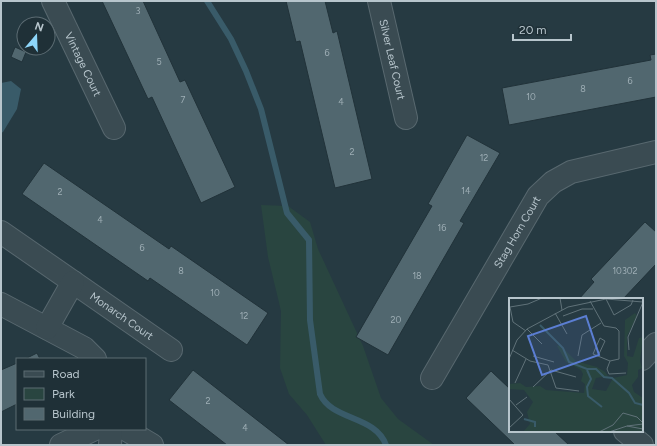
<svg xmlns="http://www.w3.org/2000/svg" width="657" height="446" font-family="Figtree,sans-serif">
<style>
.green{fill:#294540}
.water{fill:#395b69}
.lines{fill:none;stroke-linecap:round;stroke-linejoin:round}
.stream{stroke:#395b69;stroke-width:6}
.building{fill:#51676f;stroke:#213239}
.minor-casing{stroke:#58686f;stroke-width:24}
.minor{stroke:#3a4b52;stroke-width:22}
.labels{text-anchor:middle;stroke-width:3;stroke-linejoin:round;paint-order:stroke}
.number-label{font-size:9px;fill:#9eaeb5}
.street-label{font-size:11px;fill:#b7c5cc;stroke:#1f3037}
.inset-river{fill:none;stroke:#395b69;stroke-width:2}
.inset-road{fill:none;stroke:#607279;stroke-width:1}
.view{fill:#5b7ed3;fill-opacity:0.15;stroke:#5b7ed3;stroke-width:2}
.inset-edge{fill:none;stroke:#b7c5cc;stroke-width:2}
</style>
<rect width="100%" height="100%" fill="#263a42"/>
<path class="green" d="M261,205L288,206L310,222L318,249L363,346L381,398L398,419L434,445H326L307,415L289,394L280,368L281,311L268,257Z"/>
<path class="water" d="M11,81L21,89L17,109L3,132L1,133V83Z"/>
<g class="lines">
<path class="stream" d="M207,1L231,39L246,71L261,109L287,213L309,240L310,320L320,394C332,421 375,415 386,445"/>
</g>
<path class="building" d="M102,1H143L180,82L185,80L235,187L201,203L152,97L148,99Z
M286,1H325L333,33L337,31L372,179L335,188L300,41L296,42Z
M15,47L26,52L22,62L11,57Z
M656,54V97L509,125L502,88L651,60L650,55Z
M467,135L500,153L460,221L464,223L388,355L356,337L432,206L428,204Z
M44,163L169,249L171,246L268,313L247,345L150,278L148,281L22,194Z
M645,222L656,232V264L623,299H579L594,282L591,279Z
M37,353L40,359H25Z
M17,363V404L1,412V370Z
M193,370L289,445H227L169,400Z
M491,371L510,389V431H554L569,445H515L466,398Z"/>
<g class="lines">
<defs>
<g id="minor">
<path id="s1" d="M53,1L114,128"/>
<path id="s2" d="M379,1L406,118"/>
<path id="s3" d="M1,232L171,350"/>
<path d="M1,304L84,348L95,359"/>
<path d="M47,328L73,282"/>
<path d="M642,359L656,344"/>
<path id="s4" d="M432,378L538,196L553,182L571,172L656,152"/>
<path d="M125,429L152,445"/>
<path d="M625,431L642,445"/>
<path d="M61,445L95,429"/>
<path d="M110,445L111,429"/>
</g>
</defs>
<use href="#minor" class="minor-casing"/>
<use href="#minor" class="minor"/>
</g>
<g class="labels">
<g class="number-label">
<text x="138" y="14">3</text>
<text x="327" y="56">6</text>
<text x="159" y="65">5</text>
<text x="630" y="84">6</text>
<text x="583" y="92">8</text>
<text x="531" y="100">10</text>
<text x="183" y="103">7</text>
<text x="341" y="105">4</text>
<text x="352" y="155">2</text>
<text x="484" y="161">12</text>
<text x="466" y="194">14</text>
<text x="60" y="195">2</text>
<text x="100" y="223">4</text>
<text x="442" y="231">16</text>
<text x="142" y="251">6</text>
<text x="181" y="274">8</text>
<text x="625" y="274">10302</text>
<text x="417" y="279">18</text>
<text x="215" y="296">10</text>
<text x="244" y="319">12</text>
<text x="396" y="323">20</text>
<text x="208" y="404">2</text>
<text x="245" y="431">4</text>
</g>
<g class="street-label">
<text dy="4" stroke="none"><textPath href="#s2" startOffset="60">Silver Leaf Court</textPath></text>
<text dy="4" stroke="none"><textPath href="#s1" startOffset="70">Vintage Court</textPath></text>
<text dy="4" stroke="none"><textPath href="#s4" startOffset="169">Stag Horn Court</textPath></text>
<text dy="4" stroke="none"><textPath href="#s3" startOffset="147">Monarch Court</textPath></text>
</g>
</g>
<g transform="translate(509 298)">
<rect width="134" height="134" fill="#263a42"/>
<path d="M126,15L128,18L118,38V58L124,59L130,40L134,39L131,63L133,70L129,72V79L123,87L125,94L134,100V134H14L21,126L18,114L24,104L15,92L0,91V86L11,85L17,89L31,88L37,92L75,95L76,86L72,83L74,76L72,72L57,64L48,48L51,47L67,63L88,69L96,74L99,78L87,80L83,91L97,93L104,80L118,77L119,65L115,58L116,22Z" fill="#294540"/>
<path class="inset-river" d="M31,27L54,50L60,64L78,71H87L95,79L103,80L120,95L126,105L134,107M78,72L82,81L78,89L79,98L93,109M15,121L26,124V129"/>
<path class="inset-road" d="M51,0L53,12M97,1L105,17L122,7L124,2M81,3L95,28L107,30L110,33V61L101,63L84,56L91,40L96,43L89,58M46,15L58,36M54,18L73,11H84M4,24L1,9L19,6L33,0M4,24L17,33M18,31L33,46M3,52L21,63L39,67L47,90L70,93M120,52L119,39L134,4M24,58L45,64M69,58L73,37L92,25M0,61L8,42L18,31L59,9L97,1L134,4M101,63L98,71L100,76L117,75M6,85L17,61M24,89L42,72L67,79M0,101L14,117L0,130M7,107L18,99M118,128L134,126M90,134L104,127L114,115L128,119L134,125M100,134L118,128L134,131"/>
<path class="view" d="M77,18L90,57L33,77L19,38Z"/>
<rect width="134" height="134" class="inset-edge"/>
</g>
<rect width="657" height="446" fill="none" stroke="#b7c5cc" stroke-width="4"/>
<rect x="16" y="358" width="130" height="72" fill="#1f3037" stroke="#5c6c73"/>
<rect x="24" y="371" width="20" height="6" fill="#3a4b52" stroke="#5c6c73"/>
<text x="52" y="378" font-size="12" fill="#b7c5cc">Road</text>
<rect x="24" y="388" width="20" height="12" fill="#294540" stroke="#5c6c73"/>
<text x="52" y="398" font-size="12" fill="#b7c5cc">Park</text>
<rect x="24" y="408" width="20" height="12" fill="#51676f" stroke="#5c6c73"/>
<text x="52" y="418" font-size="12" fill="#b7c5cc">Building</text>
<g transform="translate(36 36) rotate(19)"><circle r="19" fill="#1f3037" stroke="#5c6c73"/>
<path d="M0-3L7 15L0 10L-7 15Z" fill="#8dd6fa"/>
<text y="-6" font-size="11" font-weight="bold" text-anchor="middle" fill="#b7c5cc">N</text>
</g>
<path d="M513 34v6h58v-6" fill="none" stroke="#b7c5cc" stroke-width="2"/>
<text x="519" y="34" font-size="12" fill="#b7c5cc" stroke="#1f3037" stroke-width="3" paint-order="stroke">20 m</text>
</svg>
